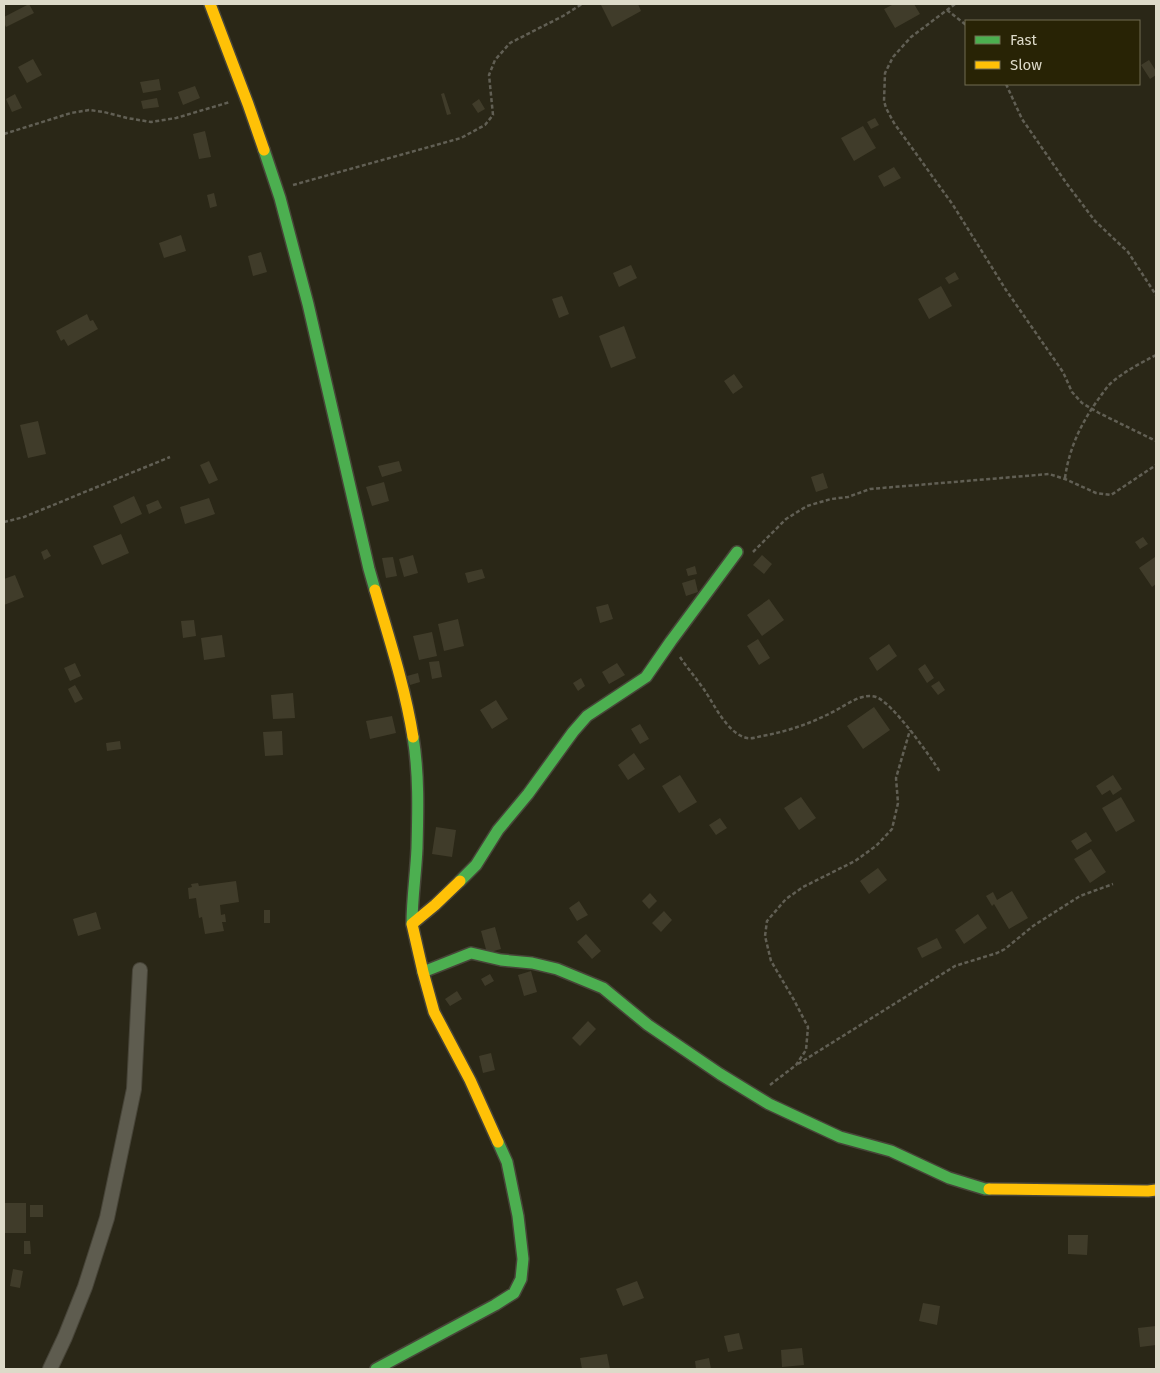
<svg xmlns="http://www.w3.org/2000/svg" width="1160" height="1373" font-family="'Fira Sans',sans-serif">
<style>
.building{fill:#403c2a}
.lines{fill:none;stroke-linecap:round;stroke-linejoin:round}
.street-casing{stroke:#474438;stroke-width:16}
.fast-casing{stroke:#474438;stroke-width:14}
.slow-casing{stroke:#474438;stroke-width:14}
.path{stroke:#615f54;stroke-width:2.5;stroke-dasharray:4 2.5;stroke-linecap:butt}
.street{stroke:#5e5c4f;stroke-width:14}
.fast{stroke:#4caf50;stroke-width:11}
.slow{stroke:#ffc107;stroke-width:11}
</style>
<rect width="100%" height="100%" fill="#2a2717"/>
<path class="building" d="M29,4L34,13L6,27L4,23V17Z
M604,4H638L641,11L612,27L601,5Z
M894,4H914L920,14L895,28L884,9Z
M33,59L42,75L27,83L18,67Z
M1149,60L1156,71V75L1150,79L1141,65Z
M159,79L161,90L143,93L140,82Z
M195,86L200,98L183,105L178,92Z
M444,93L451,114L447,115L441,94Z
M15,94L22,108L12,112L6,99Z
M157,98L159,107L143,109L141,101Z
M479,99L485,109L478,113L472,104Z
M875,118L879,125L871,129L867,122Z
M863,126L876,148L854,161L841,138Z
M205,131L211,157L199,159L193,134Z
M894,167L901,178L884,187L878,176Z
M214,193L217,206L210,208L207,195Z
M181,235L186,251L164,258L159,243Z
M261,252L267,272L253,276L248,256Z
M631,265L637,278L619,287L613,273Z
M955,272L959,279L949,284L945,278Z
M941,286L952,306L929,319L918,299Z
M562,296L569,314L559,318L552,299Z
M87,314L90,321L93,320L98,329L68,346L64,339L61,341L56,331Z
M624,326L636,358L611,368L599,336Z
M734,374L743,387L733,394L724,381Z
M38,421L46,454L28,458L20,425Z
M209,461L218,480L209,484L200,465Z
M399,461L402,471L382,477L378,466Z
M823,473L828,488L816,492L811,477Z
M384,482L389,501L372,506L366,487Z
M134,496L142,514L121,524L113,506Z
M209,498L215,514L185,524L180,507Z
M158,500L162,508L149,514L146,505Z
M121,534L129,553L102,565L93,546Z
M1143,537L1148,544L1140,549L1135,542Z
M47,549L51,556L44,560L41,552Z
M413,555L418,573L404,577L399,559Z
M762,555L772,564L764,574L753,565Z
M393,557L397,576L386,578L382,558Z
M1155,557L1156,559V584L1152,587L1139,568Z
M695,566L697,574L688,576L686,569Z
M482,569L485,578L468,583L465,573Z
M15,575L24,597L4,605V579Z
M695,579L698,592L686,596L682,583Z
M769,599L784,620L762,636L747,615Z
M608,604L613,619L600,623L596,607Z
M458,619L464,646L444,651L438,624Z
M194,620L196,636L183,638L181,621Z
M432,632L437,656L419,660L413,636Z
M222,635L225,657L204,660L201,638Z
M758,639L770,658L759,665L747,646Z
M889,644L897,656L877,671L869,658Z
M439,661L442,677L432,679L429,662Z
M75,663L81,676L70,681L64,668Z
M617,663L625,675L609,684L602,672Z
M925,664L934,678L927,683L918,669Z
M418,673L420,682L410,685L407,676Z
M581,678L585,686L578,691L573,683Z
M939,681L945,690L938,695L931,686Z
M75,685L83,699L75,703L68,689Z
M293,693L295,718L273,719L271,695Z
M496,700L508,719L492,729L480,710Z
M874,707L890,730L863,749L847,726Z
M392,716L396,733L370,739L366,721Z
M640,724L649,739L640,744L631,729Z
M282,731L283,755L265,756L263,732Z
M120,741L121,749L107,751L106,743Z
M634,753L645,769L628,780L618,765Z
M680,775L697,802L679,813L662,786Z
M1113,775L1122,789L1113,795L1110,790L1102,795L1096,786Z
M801,797L816,818L799,830L784,808Z
M1121,797L1135,821L1116,832L1102,808Z
M720,818L727,828L716,835L709,825Z
M436,827L456,830L452,857L432,854Z
M1086,832L1092,841L1077,850L1071,841Z
M1091,849L1106,872L1090,883L1074,859Z
M878,868L887,880L869,894L860,881Z
M236,881L239,902L220,905L221,915L225,914L226,922H222L224,931L205,934L202,917L199,918L196,898L189,899L188,888L192,887L191,884L198,883L199,886Z
M1012,891L1028,918L1009,929L994,904L992,906L986,896L993,892L997,900Z
M650,893L657,901L649,909L642,901Z
M579,901L588,915L577,921L569,908Z
M264,910H270V923H264Z
M664,911L672,920L661,932L652,923Z
M96,912L101,929L78,936L73,919Z
M978,914L987,928L964,944L955,930Z
M495,927L501,949L487,953L481,931Z
M586,934L601,951L592,959L577,942Z
M937,938L942,948L922,958L917,948Z
M531,971L537,992L524,996L518,975Z
M490,974L494,981L485,986L481,979Z
M457,991L462,999L450,1006L445,999Z
M588,1021L596,1029L580,1046L572,1038Z
M491,1053L495,1070L483,1073L479,1056Z
M4,1203H26V1233H4Z
M30,1205H43V1217H30Z
M1068,1235H1088L1087,1255L1068,1254Z
M24,1241H30L31,1254H24Z
M13,1269L23,1271L20,1288L10,1286Z
M637,1281L644,1298L623,1306L616,1289Z
M923,1303L940,1306L937,1325L919,1321Z
M1156,1326V1345L1140,1347L1138,1328Z
M739,1333L743,1349L728,1352L724,1336Z
M802,1348L804,1365L782,1367L781,1350Z
M607,1354L610,1369H582L580,1358Z
M709,1358L711,1369H696L695,1361Z"/>
<g class="lines">
<defs>
<path id="street" d="M50,1369L65,1337L85,1287L107,1218L134,1089L140,970"/>
<path id="fast" d="M264,150L280,198L308,304L369,569L375,590
M460,881L476,865L498,830L528,794L573,732L587,716L646,677L671,641L737,552
M412,924C412,898 416,873 417,848C418,811 419,773 413,737
M423,972L471,953L501,960L532,963L557,969L603,988L648,1025L720,1074L769,1104L840,1137L891,1151L949,1178L985,1189H989
M376,1369L495,1305L514,1293L521,1279L523,1259L518,1216L507,1162L498,1142"/>
<path id="slow" d="M210,4L248,104L264,150
M375,590C389,638 405,687 413,737
M460,881L435,905L412,924L423,972L434,1012L470,1080L498,1142
M989,1189L1148,1191L1156,1190"/>
</defs>
<use href="#street" class="street-casing"/>
<use href="#fast" class="fast-casing"/>
<use href="#slow" class="slow-casing"/>
<path class="path" d="M955,4L911,37L893,57L885,73L884,101L886,108L894,123L953,205L1006,290L1063,372L1072,392L1082,403L1099,413L1156,441
M947,10L966,25
M1006,84L1022,119L1067,184L1095,221L1128,252L1156,295
M4,134L71,113L89,110L104,112L127,118L151,122L176,118L230,102
M293,185L461,138L485,125L493,115L489,75L495,60L510,43L563,16L582,4
M1065,478C1069,448 1082,421 1100,397C1103,393 1106,388 1110,384C1123,372 1141,363 1156,355
M4,522L24,517L170,457
M753,552L786,519L807,506L831,499L848,497L870,489L1049,474L1065,479L1096,493L1111,495L1156,465
M680,657C688,669 697,679 705,691C715,706 728,734 747,738C752,739 757,737 762,736C790,731 815,722 840,708C850,702 864,693 876,697C893,703 930,756 940,772
M798,1064L955,966L997,953L1005,949L1033,926L1080,896L1113,884
M770,1085L796,1065L806,1050L808,1027L794,1000L771,961L765,936L767,921L786,899L803,887L855,861L876,846L892,829L898,803L896,778L910,730"/>
<use href="#street" class="street"/>
<use href="#fast" class="fast"/>
<use href="#slow" class="slow"/>
</g>
<rect width="1160" height="1373" fill="none" stroke="#dddac9" stroke-width="10"/>
<rect x="965" y="20" width="175" height="65" fill="#282305" stroke="#706c53"/>
<rect x="975" y="36" width="25" height="8" fill="#4caf50" stroke="#706c53"/>
<text x="1010" y="45" font-size="15" fill="#dddac9">Fast</text>
<rect x="975" y="61" width="25" height="8" fill="#ffc107" stroke="#706c53"/>
<text x="1010" y="70" font-size="15" fill="#dddac9">Slow</text>
</svg>
